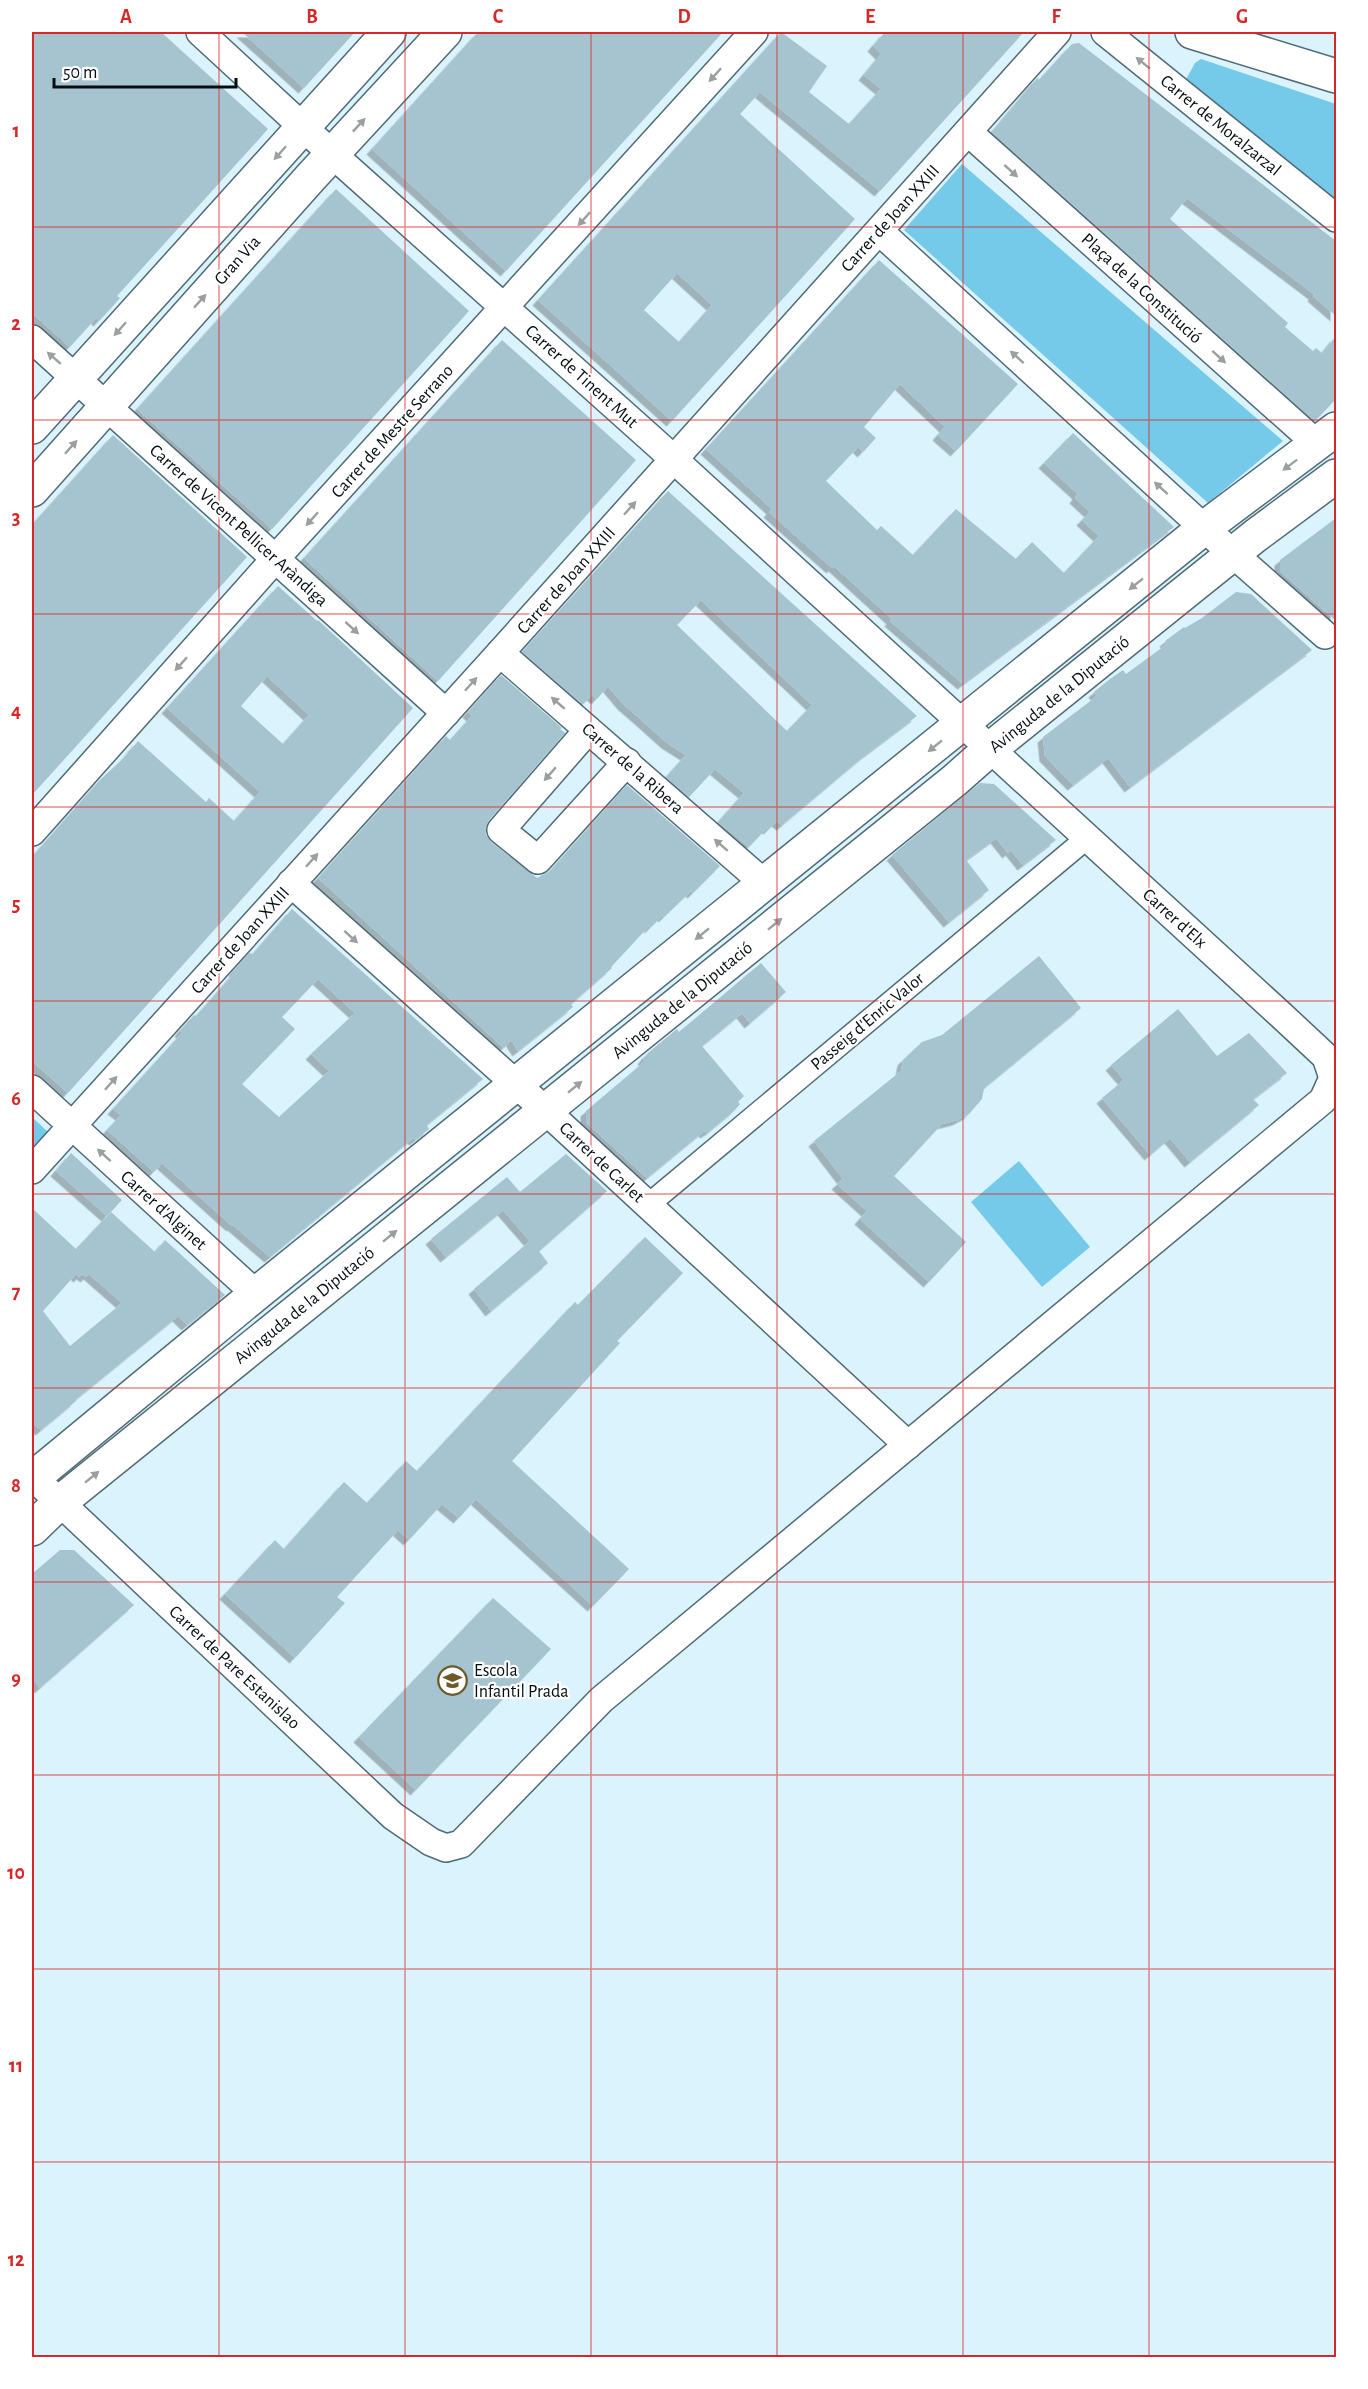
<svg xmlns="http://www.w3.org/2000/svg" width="1368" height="2389" font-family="'Alegreya Sans',sans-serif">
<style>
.green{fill:#74cae8}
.building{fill:#a6c4cf;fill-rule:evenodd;filter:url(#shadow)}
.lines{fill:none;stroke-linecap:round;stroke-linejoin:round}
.pedestrian-casing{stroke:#506b75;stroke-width:24}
.minor-casing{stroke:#506b75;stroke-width:30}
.tertiary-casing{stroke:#506b75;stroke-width:36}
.pedestrian{stroke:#fff;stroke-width:21}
.minor{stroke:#fff;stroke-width:27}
.tertiary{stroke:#fff;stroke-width:33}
.oneway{fill:#9b9fa0}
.grid{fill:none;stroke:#d62828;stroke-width:1.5;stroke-opacity:0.55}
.labels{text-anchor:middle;stroke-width:4.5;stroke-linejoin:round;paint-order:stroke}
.street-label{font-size:18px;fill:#040e12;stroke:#fff}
.poi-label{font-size:18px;fill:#040e12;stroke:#fff;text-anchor:start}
.neatline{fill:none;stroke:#d62828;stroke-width:2}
.grid-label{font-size:20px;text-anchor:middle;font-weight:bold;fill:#d62828}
</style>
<defs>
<filter id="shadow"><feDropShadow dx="-5.5" dy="5.5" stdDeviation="0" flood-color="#0004"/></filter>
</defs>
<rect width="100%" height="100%" fill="#daf3fc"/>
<g class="green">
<path d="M 1201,59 L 1336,104 L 1336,209 L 1183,85 L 1195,63 Z"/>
<path d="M 962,164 L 1283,441 L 1208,503 L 904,230 Z"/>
<path d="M 32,1117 L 49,1133 L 32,1152 Z"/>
<path d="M 1019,1161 L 1090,1247 L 1042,1287 L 971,1202 Z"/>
</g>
<g class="building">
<path d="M 32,32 L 161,32 L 268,129 L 117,296 L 120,298 L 113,306 L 99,321 L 96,318 L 70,347 L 32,313 Z"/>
<path d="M 242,32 L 355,32 L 304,88 Z"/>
<path d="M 478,32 L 723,32 L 506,271 L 372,149 Z"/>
<path d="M 781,32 L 827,66 L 809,92 L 849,124 L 881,89 L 864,75 L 881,54 L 873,46 L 885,32 L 1024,32 L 880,191 L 760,92 L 740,114 L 855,219 L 672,421 L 538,300 ZM 677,273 L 712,305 L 679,342 L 644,310 Z"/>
<path d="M 1079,43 L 1336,241 L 1336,316 L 1313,296 L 1314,294 L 1187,198 L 1170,219 L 1288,323 L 1285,327 L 1313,351 L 1316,348 L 1322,353 L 1336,336 L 1336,399 L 1315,421 L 992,132 L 1037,78 L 1039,80 L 1072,44 Z"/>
<path d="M 336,189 L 469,311 L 272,529 L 137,409 Z"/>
<path d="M 879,260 L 1018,384 L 956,451 L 938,435 L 945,427 L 900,384 L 864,427 L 876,438 L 863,452 L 858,447 L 826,481 L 877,530 L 881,526 L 913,555 L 956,509 L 1016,559 L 1032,542 L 1064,573 L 1099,536 L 1082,520 L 1090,512 L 1075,498 L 1078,494 L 1044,463 L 1073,433 L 1174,527 L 963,684 L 890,621 L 892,619 L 834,566 L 832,568 L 788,529 L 769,512 L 772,509 L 706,449 Z"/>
<path d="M 502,340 L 636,460 L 438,681 L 304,558 Z"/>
<path d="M 113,435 L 247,557 L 32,795 L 32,525 Z"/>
<path d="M 668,491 L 917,716 L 864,756 L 782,825 L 777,821 L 769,829 L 767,828 L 749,847 L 718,822 L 744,793 L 715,769 L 689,797 L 666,777 L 686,755 L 667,743 L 638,717 L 623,704 L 608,686 L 597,699 L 592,695 L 583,704 L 522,652 ZM 701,600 L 812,705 L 787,731 L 677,625 Z"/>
<path d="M 1336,518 L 1336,621 L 1280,571 L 1280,560 Z"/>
<path d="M 278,586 L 317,621 L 318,620 L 413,708 L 68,1093 L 32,1061 L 32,857 L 101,779 L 124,758 L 138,741 L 206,802 L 209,798 L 234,821 L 260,792 L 167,708 ZM 267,676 L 309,715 L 283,744 L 241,706 Z"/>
<path d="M 1236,592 L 1251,594 L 1312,650 L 1130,787 L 1108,758 L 1073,785 L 1045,756 L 1043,737 L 1097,696 L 1094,692 L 1110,679 L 1123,670 L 1126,674 L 1167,644 L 1165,641 L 1184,627 L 1185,628 L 1202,618 Z"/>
<path d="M 501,675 L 562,728 L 560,729 L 565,733 L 489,820 L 486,827 L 486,835 L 491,842 L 537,878 L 550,871 L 627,785 L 720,866 L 693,893 L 691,891 L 664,917 L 663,915 L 650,928 L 649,926 L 611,967 L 612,968 L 571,1004 L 573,1007 L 518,1051 L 511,1040 L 504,1048 L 318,878 L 446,736 L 450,740 L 472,716 L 468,712 Z"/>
<path d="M 980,783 L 994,784 L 1056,840 L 1023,865 L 1011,850 L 1008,853 L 996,838 L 966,860 L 989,890 L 949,922 L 892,855 Z"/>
<path d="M 292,909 L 483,1079 L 429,1123 L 427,1126 L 429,1129 L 415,1140 L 413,1138 L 270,1257 L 233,1225 L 232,1226 L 162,1163 L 154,1172 L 107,1130 L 121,1115 L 113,1109 L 182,1033 L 180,1031 L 194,1015 L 196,1016 L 216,994 L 235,972 L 234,971 L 249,953 L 253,954 ZM 318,979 L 355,1013 L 311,1054 L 329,1071 L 279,1117 L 242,1084 L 295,1029 L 282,1017 Z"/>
<path d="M 1039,956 L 1081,1008 L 984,1088 L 982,1099 L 969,1114 L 958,1120 L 942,1124 L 894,1176 L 966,1242 L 929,1282 L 860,1219 L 867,1211 L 837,1184 L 843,1179 L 814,1141 L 901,1071 L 903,1060 L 922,1042 L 942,1035 Z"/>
<path d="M 761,963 L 786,992 L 750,1023 L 742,1013 L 702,1046 L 744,1096 L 738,1102 L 740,1104 L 735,1110 L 712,1129 L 706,1133 L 704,1131 L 647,1178 L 586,1122 L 586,1111 L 645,1061 L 643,1059 L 648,1053 L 666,1038 L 677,1029 L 679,1032 Z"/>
<path d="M 1178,1009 L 1217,1056 L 1249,1033 L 1287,1073 L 1253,1099 L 1259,1105 L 1190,1162 L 1170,1138 L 1150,1155 L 1102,1098 L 1124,1080 L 1111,1065 Z"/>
<path d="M 71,1153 L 122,1200 L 107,1216 L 56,1171 Z"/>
<path d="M 566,1154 L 607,1191 L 539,1251 L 548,1263 L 491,1311 L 474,1289 L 530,1241 L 503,1210 L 446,1257 L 431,1239 L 507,1177 L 520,1192 Z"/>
<path d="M 32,1208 L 76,1249 L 111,1212 L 155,1252 L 165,1240 L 225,1295 L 187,1325 L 178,1316 L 75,1400 L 76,1401 L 41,1430 L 32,1422 ZM 76,1274 L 79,1277 L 82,1274 L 86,1277 L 89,1274 L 122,1303 L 70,1346 L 43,1311 Z"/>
<path d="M 645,1237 L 683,1273 L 617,1341 L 620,1343 L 512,1461 L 629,1569 L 593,1606 L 476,1499 L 459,1518 L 442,1504 L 409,1540 L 398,1530 L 337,1597 L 345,1603 L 295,1658 L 225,1594 L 275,1540 L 284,1549 L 344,1482 L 367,1503 L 406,1461 L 417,1471 L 575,1302 L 578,1305 Z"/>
<path d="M 60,1550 L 74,1550 L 134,1605 L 40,1688 L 32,1678 L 32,1574 Z"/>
<path d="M 493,1598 L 551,1649 L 416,1790 L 359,1737 Z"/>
</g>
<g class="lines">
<defs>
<path id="pedestrian" d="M 648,1205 L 1087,838"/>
<g id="minor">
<path d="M 1105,32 L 1336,218"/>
<path d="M 968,132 L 1317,444"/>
<path d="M 879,231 L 1204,528 L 1325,635"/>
<path d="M 32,339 L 446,713"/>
<path d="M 500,653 L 765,884"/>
<path d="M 588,730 L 501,830 L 538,860 L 627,762"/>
<path d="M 32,832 L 275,559 L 754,32"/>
<path d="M 291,883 L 545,1110 L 908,1445"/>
<path d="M 32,1089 L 256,1294"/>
<path d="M 32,1170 L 500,653 L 1057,32"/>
<path d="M 32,1476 L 393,1816 L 431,1842 L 446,1848 L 461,1844 L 601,1700 L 1323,1100 L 1333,1078 L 1326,1057 L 1281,1015 L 657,444 L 330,152 L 200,32"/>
</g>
<g id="tertiary">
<path d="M 1192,32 L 1336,76"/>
<path d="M 32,427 L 389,32"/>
<path d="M 32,490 L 311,177 L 445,32"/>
<path d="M 32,1479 L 256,1294 L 1204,528 L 1336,429"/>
<path d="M 32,1529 L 59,1503 L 955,780 L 990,749 L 1255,536 L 1336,476"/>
</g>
</defs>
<use href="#pedestrian" class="pedestrian-casing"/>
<use href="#minor" class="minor-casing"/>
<use href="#tertiary" class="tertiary-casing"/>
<use href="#pedestrian" class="pedestrian"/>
<use href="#minor" class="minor"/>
<use href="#tertiary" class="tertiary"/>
</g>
<defs><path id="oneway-solid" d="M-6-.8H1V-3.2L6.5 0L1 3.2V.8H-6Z" transform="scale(1.5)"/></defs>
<g class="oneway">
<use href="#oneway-solid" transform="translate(1143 63) rotate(-141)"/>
<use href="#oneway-solid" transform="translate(715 75) rotate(132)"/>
<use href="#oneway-solid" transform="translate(359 125) rotate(-47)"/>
<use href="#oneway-solid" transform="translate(280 153) rotate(132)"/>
<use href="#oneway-solid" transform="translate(1011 171) rotate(42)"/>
<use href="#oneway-solid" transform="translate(584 219) rotate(132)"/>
<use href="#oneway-solid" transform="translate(200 301) rotate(-48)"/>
<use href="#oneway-solid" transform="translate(120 329) rotate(132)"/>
<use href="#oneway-solid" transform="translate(1017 357) rotate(-138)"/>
<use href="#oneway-solid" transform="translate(1219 357) rotate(42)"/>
<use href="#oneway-solid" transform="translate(54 358) rotate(-139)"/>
<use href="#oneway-solid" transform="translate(71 447) rotate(-48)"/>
<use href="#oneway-solid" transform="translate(1290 465) rotate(143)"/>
<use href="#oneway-solid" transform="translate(1161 488) rotate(-138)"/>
<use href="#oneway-solid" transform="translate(630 508) rotate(-48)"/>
<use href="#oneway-solid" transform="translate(312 519) rotate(132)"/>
<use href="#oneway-solid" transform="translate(1136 584) rotate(141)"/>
<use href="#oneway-solid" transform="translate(352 628) rotate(42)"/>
<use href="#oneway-solid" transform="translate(181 664) rotate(132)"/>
<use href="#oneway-solid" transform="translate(471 684) rotate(-48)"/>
<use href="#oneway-solid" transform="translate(558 703) rotate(-139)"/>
<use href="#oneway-solid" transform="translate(935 746) rotate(141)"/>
<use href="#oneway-solid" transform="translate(550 774) rotate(131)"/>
<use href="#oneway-solid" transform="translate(721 845) rotate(-139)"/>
<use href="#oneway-solid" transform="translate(312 860) rotate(-48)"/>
<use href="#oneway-solid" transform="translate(775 924) rotate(-39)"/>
<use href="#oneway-solid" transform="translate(702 934) rotate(141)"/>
<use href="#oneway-solid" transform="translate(351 937) rotate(42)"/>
<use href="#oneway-solid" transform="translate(111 1083) rotate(-48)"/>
<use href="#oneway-solid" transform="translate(575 1087) rotate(-39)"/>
<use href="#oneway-solid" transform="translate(104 1155) rotate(-138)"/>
<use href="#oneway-solid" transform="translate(390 1236) rotate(-39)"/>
<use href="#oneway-solid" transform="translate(92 1477) rotate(-39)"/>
</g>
<path class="grid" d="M 219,32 L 219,2358M 405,32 L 405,2358M 591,32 L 591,2358M 777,32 L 777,2358M 963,32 L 963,2358M 1149,32 L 1149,2358M 32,227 L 1336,227M 32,420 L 1336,420M 32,614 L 1336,614M 32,807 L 1336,807M 32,1001 L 1336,1001M 32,1194 L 1336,1194M 32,1388 L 1336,1388M 32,1582 L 1336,1582M 32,1775 L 1336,1775M 32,1969 L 1336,1969M 32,2162 L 1336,2162"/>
<defs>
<symbol id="school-ring" viewBox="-11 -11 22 22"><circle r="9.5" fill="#fff" stroke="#6e5928" stroke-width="1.5"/><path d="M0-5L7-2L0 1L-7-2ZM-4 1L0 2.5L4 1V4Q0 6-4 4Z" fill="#6e5928"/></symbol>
</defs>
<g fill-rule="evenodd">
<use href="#school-ring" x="436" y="1664" width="33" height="33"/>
</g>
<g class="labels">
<g class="street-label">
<text transform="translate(1221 125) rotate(39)" y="6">Carrer de Moralzarzal</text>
<text transform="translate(890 218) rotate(-48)" y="6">Carrer de Joan XXIII</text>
<text transform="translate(237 260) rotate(-48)" y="6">Gran Via</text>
<text transform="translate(1142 288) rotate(42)" y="6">Plaça de la Constitució</text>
<text transform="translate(582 376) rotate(42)" y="6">Carrer de Tinent Mut</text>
<text transform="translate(392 431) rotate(-48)" y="6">Carrer de Mestre Serrano</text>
<text transform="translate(239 525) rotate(42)" y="6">Carrer de Vicent Pellicer Aràndiga</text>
<text transform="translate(566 580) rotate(-48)" y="6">Carrer de Joan XXIII</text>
<text transform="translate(1059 694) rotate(-39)" y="6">Avinguda de la Diputació</text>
<text transform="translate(633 768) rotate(41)" y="6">Carrer de la Ribera</text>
<text transform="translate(1175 918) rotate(42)" y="6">Carrer d'Elx</text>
<text transform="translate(240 940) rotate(-48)" y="6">Carrer de Joan XXIII</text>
<text transform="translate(682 1000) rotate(-39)" y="6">Avinguda de la Diputació</text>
<text transform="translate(867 1021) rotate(-40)" y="6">Passeig d'Enric Valor</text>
<text transform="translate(602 1162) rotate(43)" y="6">Carrer de Carlet</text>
<text transform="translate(164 1210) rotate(42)" y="6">Carrer d'Alginet</text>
<text transform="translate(304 1305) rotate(-39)" y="6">Avinguda de la Diputació</text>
<text transform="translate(235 1667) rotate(43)" y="6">Carrer de Pare Estanislao</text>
</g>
<g class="poi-label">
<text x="474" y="1676">Escola<tspan x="474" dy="21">Infantil Prada</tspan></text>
</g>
</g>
<rect width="1368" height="2389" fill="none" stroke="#ffffff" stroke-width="66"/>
<path d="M54 78v9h182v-9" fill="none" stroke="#040e12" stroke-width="3"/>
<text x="63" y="78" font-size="18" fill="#040e12" stroke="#ffffff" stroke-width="4.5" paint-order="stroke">50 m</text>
<rect x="33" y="33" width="1302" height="2323" class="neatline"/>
<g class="grid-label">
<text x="126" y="23">A</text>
<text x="312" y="23">B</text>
<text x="498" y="23">C</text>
<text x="684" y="23">D</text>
<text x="870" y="23">E</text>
<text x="1056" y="23">F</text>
<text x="1242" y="23">G</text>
<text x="16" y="137">1</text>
<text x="16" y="330">2</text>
<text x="16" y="524">3</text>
<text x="16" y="717">4</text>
<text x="16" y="911">5</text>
<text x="16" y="1105">6</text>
<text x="16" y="1298">7</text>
<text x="16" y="1492">8</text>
<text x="16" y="1685">9</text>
<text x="16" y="1879">10</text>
<text x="16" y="2072">11</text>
<text x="16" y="2266">12</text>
</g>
</svg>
